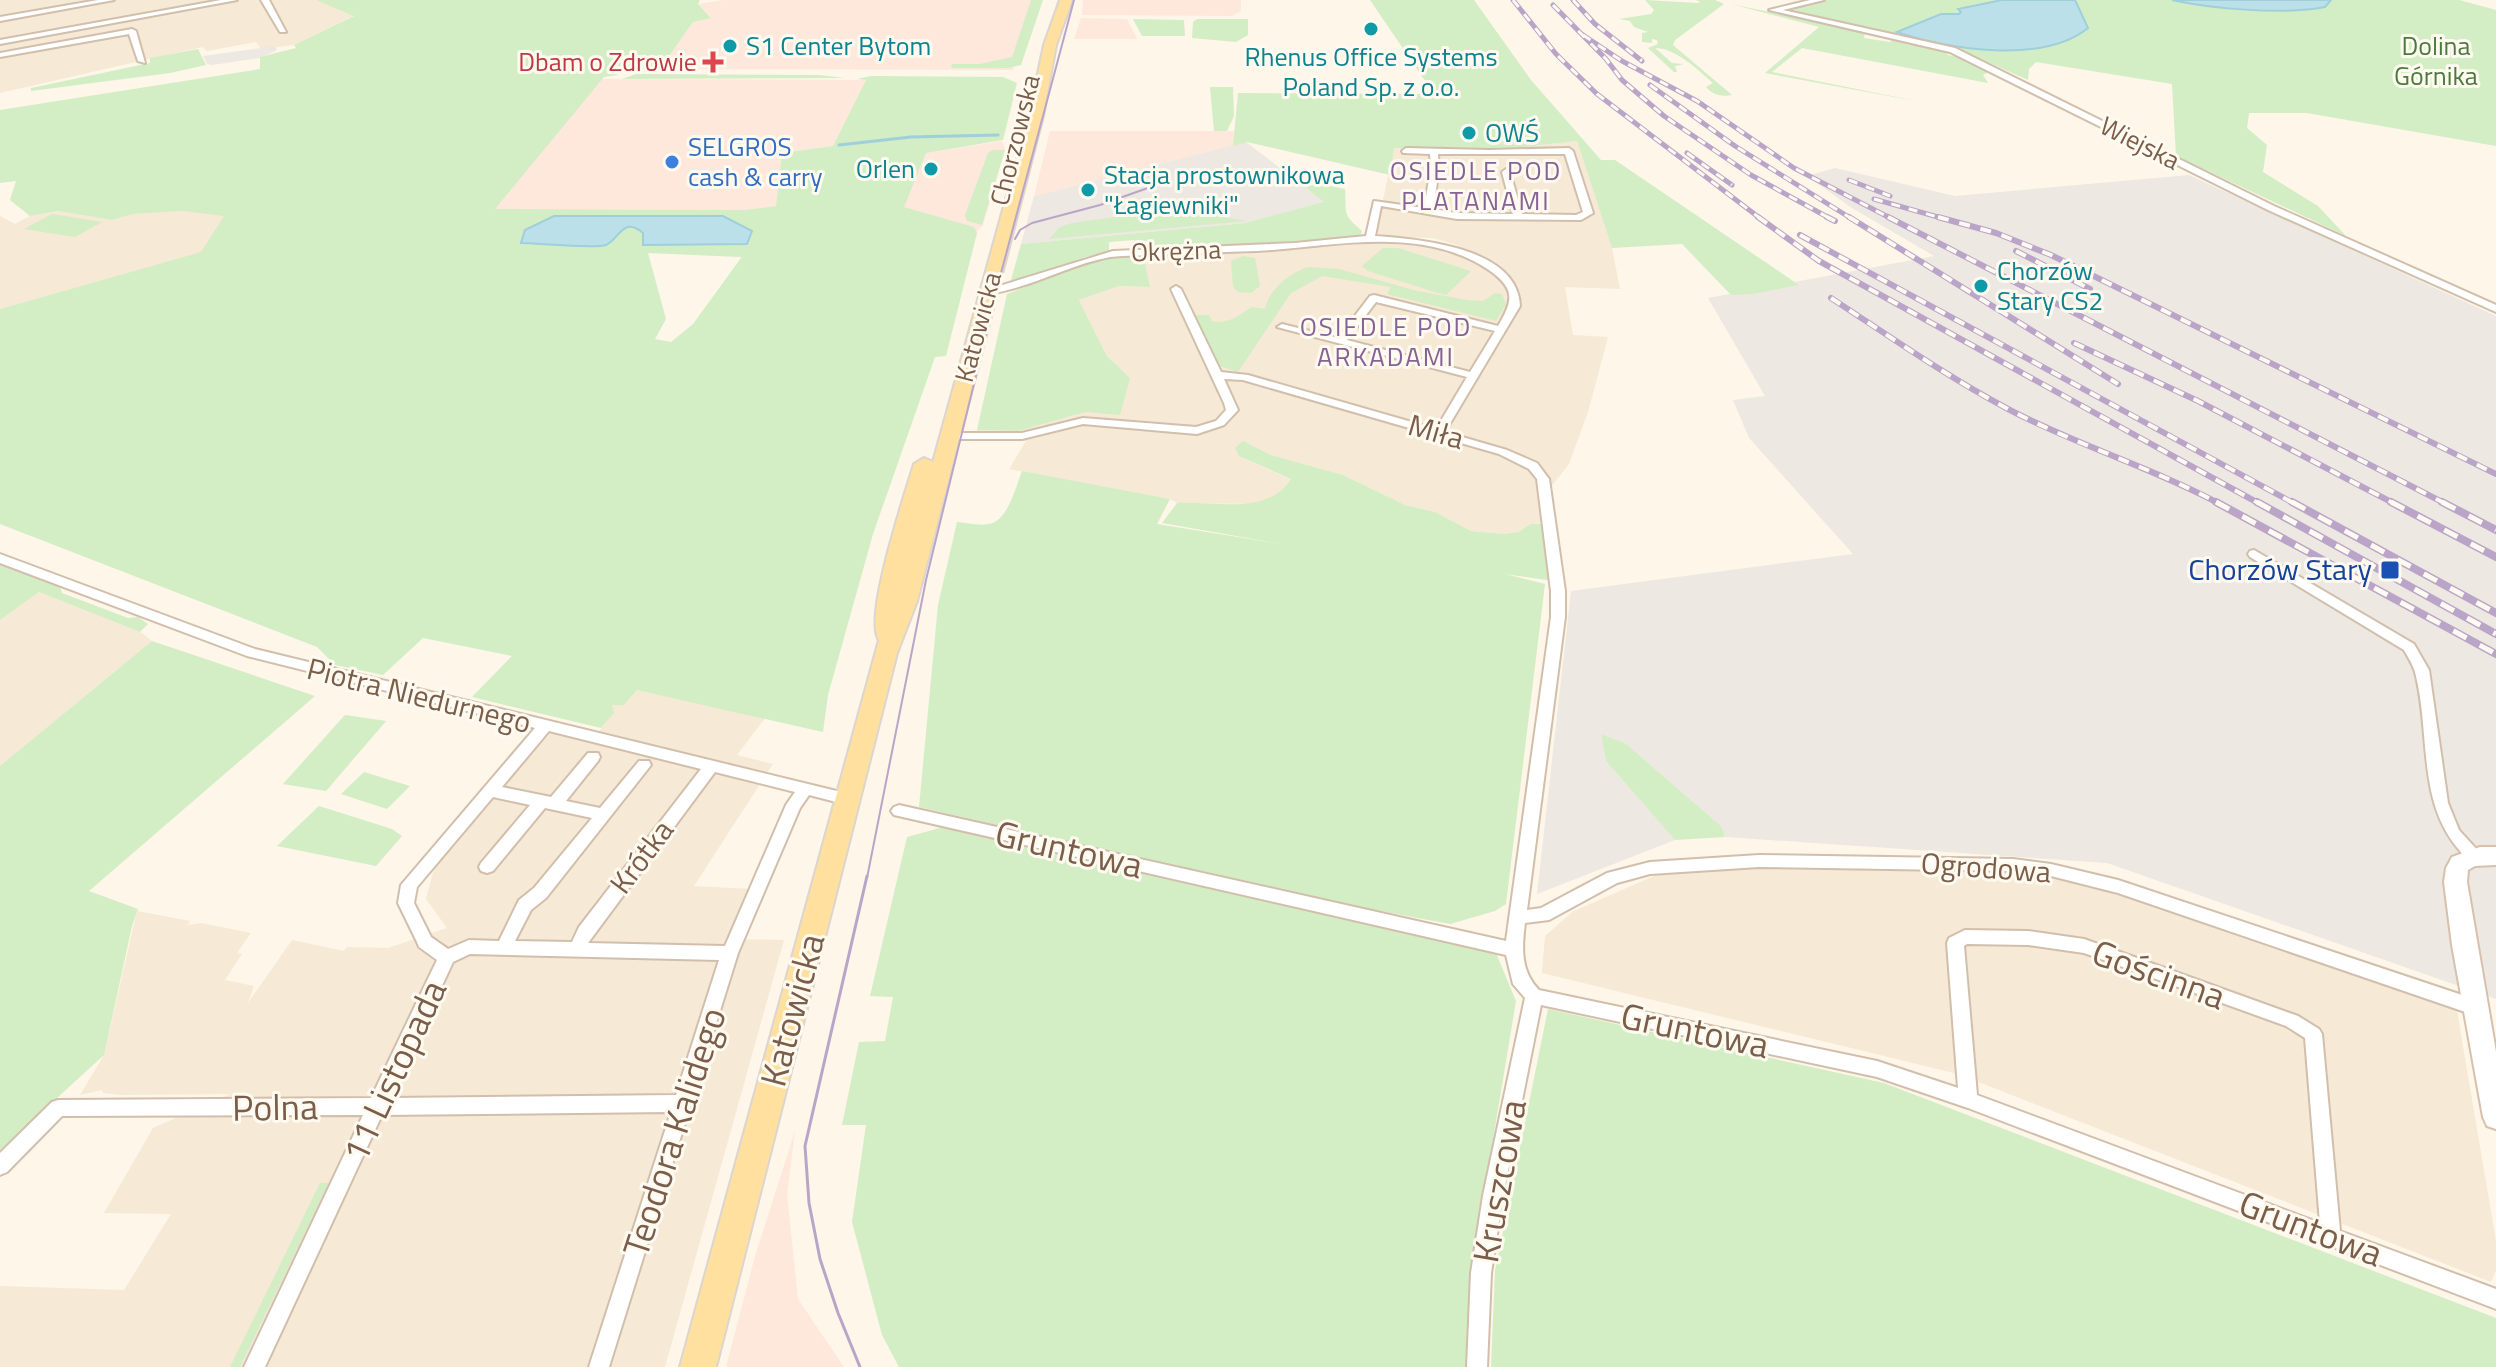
<svg xmlns="http://www.w3.org/2000/svg" width="2496" height="1367" font-family="'Titillium Web',sans-serif">
<style>
.residential{fill:#f6e9d6}
.commercial{fill:#fee8dc}
.industrial{fill:#eee8e2}
.green{fill:#d3edc5;fill-rule:evenodd}
.water{fill:#bbe0e9;stroke:#a0cfdc;stroke-width:2}
.lines{fill:none;stroke-linecap:round;stroke-linejoin:round}
.stream{stroke:#a0cfdc;stroke-width:3}
.street-casing{stroke:#d1bfac;stroke-width:4}
.secondary-casing{stroke:#d7c1ac;stroke-width:4}
.primary-casing{stroke:#dcd5d0;stroke-width:4}
.street{fill:#fff;fill-rule:evenodd}
.secondary{fill:#fff;fill-rule:evenodd}
.primary{fill:#ffe09e;fill-rule:evenodd}
.tram-far1{stroke:#baa5c9;stroke-width:2}
.tram{stroke:#baa5c9;stroke-width:3}
.rail-far2-casing{stroke:#baa5c9;stroke-width:5}
.rail-far1-casing{stroke:#baa5c9;stroke-width:6}
.rail-casing{stroke:#baa5c9;stroke-width:8}
.rail-far2{stroke:#fffaf0;stroke-width:3;stroke-dasharray:9;stroke-linecap:butt}
.rail-far1{stroke:#fffaf0;stroke-width:4;stroke-dasharray:11;stroke-linecap:butt}
.rail{stroke:#fffaf0;stroke-width:5;stroke-dasharray:15;stroke-linecap:butt}
.culture-dot{fill:#0f9aa8;stroke:#fffaf0;stroke-width:3}
.health-dot{fill:#e0444e;stroke:#fffaf0;stroke-width:3}
.shop-dot{fill:#3f7fe0;stroke:#fffaf0;stroke-width:3}
.transit-dot{fill:#1a4fb4;stroke:#fffaf0;stroke-width:3}
.labels{text-anchor:middle;stroke-width:6;stroke-linejoin:round;paint-order:stroke}
.far-culture-label{font-size:26px;fill:#0d838f;stroke:#fffaf0;text-anchor:start}
.far-park-label{font-size:26px;fill:#4c7a3e;stroke:#fffaf0}
.far-health-label{font-size:26px;fill:#be3a42;stroke:#fffaf0;text-anchor:end}
.far-street-label{font-size:26px;fill:#7a5d4a;stroke:#fffaf0}
.far-shop-label{font-size:26px;fill:#366cbe;stroke:#fffaf0;text-anchor:start}
.far-neighbourhood-label{font-size:26px;letter-spacing:2px;fill:#876296;stroke:#fffaf0}
.street-label{font-size:30px;fill:#7a5d4a;stroke:#fffaf0}
.transit-label{font-size:30px;fill:#164399;stroke:#fffaf0;text-anchor:end}
.near-street-label{font-size:36px;fill:#7a5d4a;stroke:#fffaf0}
</style>
<rect width="100%" height="100%" fill="#fef6e8"/>
<g class="residential">
<path d="M 0,0 L 316,0 L 355,15 L 294,45 L 261,49 L 256,42 L 207,51 L 202,47 L 0,93 Z"/>
<path d="M 1577,141 L 1612,248 L 1620,289 L 1565,287 L 1573,335 L 1608,337 L 1588,412 L 1569,464 L 1550,488 L 1556,523 L 1530,524 L 1519,532 L 1504,534 L 1471,531 L 1435,512 L 1405,505 L 1343,475 L 1271,455 L 1243,441 L 1239,456 L 1292,480 L 1277,496 L 1256,504 L 1177,503 L 1170,499 L 1009,469 L 1026,441 L 973,441 L 977,430 L 1018,431 L 1086,412 L 1130,378 L 1107,356 L 1079,300 L 1119,286 L 1150,287 L 1145,263 L 1147,255 L 1306,248 L 1372,241 L 1446,248 L 1460,246 L 1433,238 L 1386,237 L 1376,233 L 1394,148 L 1487,151 Z"/>
<path d="M 58,211 L 112,220 L 133,214 L 182,211 L 225,215 L 202,252 L 0,309 L 0,216 L 15,224 L 30,216 Z"/>
<path d="M 39,592 L 140,632 L 152,641 L 0,766 L 0,620 Z"/>
<path d="M 637,690 L 766,717 L 737,755 L 773,764 L 694,886 L 750,889 L 729,939 L 784,940 L 665,1367 L 0,1367 L 0,1286 L 124,1290 L 171,1214 L 104,1213 L 153,1128 L 230,1094 L 120,1095 L 103,1093 L 102,1090 L 80,1095 L 104,1055 L 137,911 L 190,921 L 188,925 L 201,923 L 251,933 L 237,953 L 242,954 L 225,980 L 254,986 L 248,1003 L 292,940 L 344,951 L 347,947 L 388,948 L 447,928 L 426,899 L 435,865 L 502,784 L 551,733 L 590,743 L 613,713 L 612,705 L 624,705 Z"/>
<path d="M 1781,867 L 2007,871 L 2066,880 L 2121,893 L 2457,1011 L 2496,1241 L 2496,1270 L 2491,1282 L 1958,1074 L 1542,973 L 1545,936 L 1572,912 L 1656,875 Z"/>
</g>
<g class="commercial">
<path d="M 724,0 L 1035,0 L 1013,70 L 660,69 L 693,22 L 711,17 L 698,4 Z"/>
<path d="M 1083,0 L 1241,0 L 1241,11 L 1232,16 L 1082,15 Z"/>
<path d="M 1081,18 L 1127,19 L 1137,39 L 1074,39 Z"/>
<path d="M 602,79 L 866,80 L 833,146 L 782,153 L 777,206 L 744,210 L 494,209 Z"/>
<path d="M 1050,131 L 1235,131 L 1233,146 L 1034,196 Z"/>
<path d="M 1002,141 L 1005,150 L 983,225 L 976,232 L 973,227 L 903,207 L 926,153 Z"/>
<path d="M 795,1131 L 787,1194 L 798,1299 L 844,1367 L 726,1367 L 755,1256 Z"/>
</g>
<g class="industrial">
<path d="M 275,46 L 277,50 L 260,58 L 212,65 L 207,64 L 203,56 Z"/>
<path d="M 1246,142 L 1325,202 L 1245,223 L 1021,244 L 1034,196 Z"/>
<path d="M 1835,168 L 1955,196 L 2189,175 L 2496,316 L 2496,999 L 2107,863 L 1725,837 L 1721,826 L 1625,743 L 1601,734 L 1606,761 L 1675,840 L 1537,894 L 1571,591 L 1853,554 L 1749,438 L 1733,400 L 1765,396 L 1708,298 L 1934,256 L 1852,208 L 1807,176 Z"/>
</g>
<g class="green">
<path d="M 316,0 L 700,0 L 698,4 L 711,18 L 693,22 L 660,69 L 622,69 L 617,75 L 604,77 L 495,209 L 744,210 L 776,206 L 782,153 L 833,146 L 866,80 L 857,79 L 871,76 L 1003,77 L 1017,83 L 1003,140 L 926,153 L 904,207 L 974,227 L 977,233 L 946,356 L 935,357 L 873,534 L 828,695 L 823,732 L 637,690 L 624,705 L 612,705 L 614,713 L 601,728 L 472,697 L 512,656 L 423,638 L 383,675 L 335,665 L 317,647 L 0,524 L 0,309 L 201,252 L 224,216 L 182,211 L 133,214 L 112,220 L 58,211 L 30,216 L 10,200 L 16,181 L 0,183 L 0,110 L 260,69 L 260,57 L 296,48 L 294,45 L 354,16 ZM 648,253 L 741,257 L 741,258 L 693,324 L 671,342 L 655,339 L 666,319 Z"/>
<path d="M 1031,0 L 1043,0 L 1021,65 L 1008,68 L 951,68 L 952,64 L 980,64 L 1012,57 Z"/>
<path d="M 1370,0 L 1474,0 L 1531,80 L 1601,160 L 1615,160 L 1799,285 L 1753,294 L 1731,295 L 1682,244 L 1612,248 L 1577,141 L 1487,151 L 1394,148 L 1390,175 L 1247,142 L 1233,146 L 1238,93 L 1434,94 Z"/>
<path d="M 1645,0 L 1697,3 L 1701,2 L 1696,0 L 1715,0 L 1724,4 L 1675,40 L 1673,45 L 1732,95 C 1722,97 1713,95 1706,87 L 1713,83 C 1698,70 1676,48 1655,48 L 1672,63 L 1684,64 L 1675,66 L 1677,72 L 1674,72 L 1648,48 L 1658,44 L 1657,40 L 1652,39 L 1652,43 L 1642,42 L 1642,33 L 1648,32 L 1634,27 L 1630,21 L 1619,19 L 1651,14 L 1654,10 Z"/>
<path d="M 1818,0 L 2459,0 L 2496,10 L 2496,146 L 2307,113 L 2249,113 L 2247,128 L 2267,145 L 2263,172 L 2318,206 L 2346,236 L 2176,156 L 2172,84 L 2036,62 L 2029,69 L 2028,80 L 1954,47 L 1783,10 Z"/>
<path d="M 1731,4 L 1865,32 L 1864,38 L 1890,42 L 1894,38 L 1949,51 L 1947,55 L 1961,57 L 1990,71 L 1983,75 L 1988,83 L 1802,48 L 1772,72 L 1921,102 L 1765,73 L 1819,27 Z"/>
<path d="M 1133,19 L 1184,20 L 1185,36 L 1142,36 Z"/>
<path d="M 1197,19 L 1248,19 L 1248,35 L 1236,42 L 1192,38 L 1193,22 Z"/>
<path d="M 198,49 L 206,65 L 170,73 L 31,91 L 31,88 L 150,63 L 150,58 Z"/>
<path d="M 636,74 L 819,75 L 845,78 L 622,79 Z"/>
<path d="M 1233,87 L 1234,116 L 1227,131 L 1214,131 L 1210,87 Z"/>
<path d="M 992,150 L 1005,150 L 982,225 L 967,221 L 965,215 L 988,153 Z"/>
<path d="M 1322,184 L 1345,189 C 1347,214 1341,213 1362,231 L 1360,236 L 1277,245 L 1135,250 L 1134,240 L 1109,242 L 1109,252 L 1085,257 L 1009,287 L 1021,244 L 1245,223 L 1324,202 L 1304,186 Z"/>
<path d="M 1166,210 L 1184,210 L 1246,221 L 1049,239 L 1060,227 L 1072,223 Z"/>
<path d="M 52,214 L 102,222 L 75,237 L 24,229 Z"/>
<path d="M 1383,248 L 1398,248 L 1471,271 L 1446,295 L 1438,293 L 1368,271 L 1362,266 Z"/>
<path d="M 1147,255 L 1145,263 L 1150,287 L 1119,286 L 1079,300 L 1107,356 L 1130,378 L 1120,415 L 1086,412 L 1018,431 L 977,430 L 1007,294 L 1085,264 L 1109,257 Z"/>
<path d="M 1243,256 L 1255,258 L 1260,286 L 1251,293 L 1238,292 L 1233,287 L 1231,261 Z"/>
<path d="M 1309,267 L 1339,269 L 1417,291 L 1467,300 L 1483,301 L 1495,293 L 1502,294 L 1506,304 L 1496,321 L 1387,294 L 1391,287 L 1322,276 L 1291,293 L 1238,372 L 1217,365 L 1194,315 L 1209,315 L 1212,321 C 1228,325 1239,315 1252,307 L 1265,309 C 1268,291 1291,271 1309,267 Z"/>
<path d="M 1243,441 L 1271,455 L 1343,475 L 1405,505 L 1435,512 L 1471,531 L 1504,534 L 1519,532 L 1530,524 L 1541,524 L 1554,581 L 1505,574 L 1545,584 L 1506,904 L 1495,911 L 1450,924 L 1332,902 L 919,807 L 938,605 L 957,522 C 966,523 979,526 989,524 C 1008,521 1016,486 1022,471 L 1170,499 L 1157,524 L 1288,545 L 1162,523 L 1177,503 C 1215,501 1268,516 1291,479 L 1239,456 L 1235,448 Z"/>
<path d="M 0,565 L 60,587 L 62,593 L 128,618 L 138,617 L 148,624 L 140,632 L 39,592 L 0,620 Z"/>
<path d="M 152,641 L 315,696 L 89,891 L 138,909 L 132,926 L 104,1055 L 0,1150 L 0,766 Z"/>
<path d="M 345,715 L 386,721 L 326,791 L 283,784 Z"/>
<path d="M 1601,734 L 1625,743 L 1721,826 L 1725,837 L 1675,840 L 1606,761 Z"/>
<path d="M 364,772 L 410,786 L 387,809 L 341,794 Z"/>
<path d="M 319,806 L 392,829 L 402,836 L 376,866 L 277,846 Z"/>
<path d="M 947,826 L 1496,953 L 1516,1001 L 1473,1260 L 1467,1367 L 899,1367 L 882,1335 L 852,1222 L 866,1125 L 842,1125 L 859,1042 L 885,1041 L 893,997 L 870,996 L 907,837 Z"/>
<path d="M 1548,1009 L 1884,1083 L 2496,1318 L 2496,1367 L 1491,1367 L 1495,1271 Z"/>
<path d="M 320,1183 L 329,1183 L 240,1367 L 230,1367 Z"/>
</g>
<g class="water">
<path d="M 2002,0 L 2075,0 L 2088,28 C 2044,64 1948,50 1897,32 L 1941,14 L 1959,14 L 1961,12 L 1958,9 Z"/>
<path d="M 2172,0 L 2331,0 L 2325,7 C 2285,15 2212,9 2172,0 Z"/>
<path d="M 554,216 L 723,216 L 752,231 L 747,244 L 643,245 L 643,233 C 622,216 620,239 606,245 C 595,249 536,243 521,243 L 525,230 Z"/>
</g>
<g class="lines">
<path class="stream" d="M 839,145 L 911,137 L 998,135"/>
<defs>
<g id="street">
<path d="M 98,0 L 114,0 L 0,21 L 0,17 Z"/>
<path d="M 221,0 L 237,0 L 0,44 L 0,40 Z"/>
<path d="M 261,0 L 269,0 L 286,32 L 280,32 Z"/>
<path d="M 1810,0 L 1824,0 L 1783,10 L 1955,48 L 2274,206 L 2496,305 L 2496,312 L 2268,210 L 1950,52 L 1769,10 Z"/>
<path d="M 132,29 L 136,31 L 145,63 L 138,61 L 129,34 L 0,57 L 0,53 Z"/>
<path d="M 1569,148 L 1573,151 L 1593,213 L 1581,220 L 1457,219 L 1381,206 L 1375,236 C 1418,239 1518,247 1520,306 L 1445,432 L 1507,450 L 1537,463 L 1549,479 L 1565,591 L 1565,617 L 1527,910 L 1541,908 L 1607,873 L 1650,862 L 1759,855 L 2013,859 L 2051,864 L 2118,880 L 2477,1000 L 2483,1003 L 2486,1008 L 2483,1013 L 2477,1016 L 2118,893 L 2051,876 L 2013,871 L 1759,867 L 1650,874 L 1617,883 L 1549,920 L 1525,923 C 1522,947 1520,971 1539,990 L 1877,1061 L 1958,1088 L 1947,943 L 1949,938 L 1965,930 L 2028,931 L 2084,939 L 2298,1016 L 2319,1029 L 2322,1034 L 2340,1231 L 2496,1289 L 2496,1309 L 1968,1108 L 1877,1077 L 1541,1005 L 1503,1196 L 1491,1273 L 1487,1367 L 1467,1367 L 1471,1273 L 1483,1196 L 1525,998 L 1513,984 L 1506,955 L 894,815 L 891,811 L 894,807 L 899,805 L 1506,941 L 1551,617 L 1551,591 L 1537,479 L 1529,469 L 1499,454 L 1243,380 L 1224,379 L 1238,410 L 1224,425 L 1197,434 L 1083,424 L 1022,439 L 948,439 L 942,436 L 948,433 L 1022,433 L 1083,418 L 1196,427 L 1216,421 L 1226,410 L 1224,403 L 1171,289 L 1176,286 L 1181,289 L 1221,372 L 1248,375 L 1436,429 L 1467,377 L 1277,327 L 1282,324 L 1338,338 L 1370,296 L 1374,295 L 1498,326 C 1513,301 1516,289 1489,270 C 1420,224 1333,247 1257,251 C 1224,252 1192,253 1159,255 C 1143,256 1126,255 1110,257 C 1068,265 1031,288 988,294 L 983,291 L 1113,251 L 1295,243 L 1366,236 L 1374,201 L 1424,208 L 1431,169 L 1430,154 L 1403,153 L 1402,151 L 1406,148 L 1489,150 ZM 1438,154 L 1565,154 L 1583,212 L 1576,215 L 1522,214 L 1510,172 L 1506,169 L 1502,172 L 1513,214 L 1457,213 L 1433,209 L 1439,169 ZM 1376,302 L 1495,331 L 1470,372 L 1347,340 ZM 1967,944 L 2028,945 L 2084,953 L 2286,1026 L 2305,1038 L 2320,1223 L 1977,1095 L 1964,946 Z"/>
<path d="M 2254,550 L 2414,644 L 2429,670 L 2448,803 L 2459,830 L 2480,853 L 2482,857 L 2480,861 C 2469,864 2466,859 2460,851 C 2416,801 2431,733 2415,672 C 2413,665 2408,657 2404,650 L 2250,557 L 2248,554 L 2250,551 Z"/>
<path d="M 0,554 L 255,649 L 853,795 L 856,799 L 853,803 L 848,805 L 809,795 L 800,808 L 738,953 L 609,1367 L 589,1367 L 671,1112 L 382,1115 L 265,1367 L 244,1367 L 363,1115 L 62,1116 L 7,1172 L 0,1175 L 0,1153 L 52,1102 L 58,1100 L 371,1098 L 437,960 L 419,947 L 417,942 L 398,903 L 401,885 L 535,728 L 247,656 L 0,563 ZM 549,731 L 701,769 L 579,927 L 572,942 L 515,941 L 531,910 L 546,898 L 651,765 L 649,761 L 639,761 L 600,808 L 566,801 L 598,761 L 600,757 L 598,753 L 588,753 L 551,797 L 502,787 ZM 715,772 L 795,792 L 786,805 L 725,946 L 588,943 ZM 493,797 L 530,805 L 481,863 L 479,867 L 481,871 L 487,873 L 493,871 L 545,808 L 592,818 L 534,888 L 519,900 L 499,941 L 469,940 L 448,949 L 431,937 L 414,903 L 417,887 ZM 470,954 L 719,960 L 676,1095 L 390,1098 L 453,962 Z"/>
</g>
<path id="secondary" d="M 2480,847 L 2496,847 L 2496,865 L 2475,866 L 2468,870 L 2467,882 L 2496,1052 L 2496,1129 L 2487,1126 L 2483,1117 L 2452,945 L 2444,882 L 2446,868 L 2452,857 Z"/>
<path id="primary" d="M 1060,0 L 1072,0 L 1056,45 L 1043,116 L 917,601 L 897,653 L 716,1367 L 680,1367 L 879,640 C 863,619 905,494 914,464 L 924,458 L 933,462 L 1029,116 L 1044,45 Z"/>
</defs>
<use href="#street" class="street-casing"/>
<use href="#secondary" class="secondary-casing"/>
<use href="#primary" class="primary-casing"/>
<use href="#street" class="street"/>
<use href="#secondary" class="secondary"/>
<use href="#primary" class="primary"/>
<g class="tram-far1">
<path d="M 1015,239 L 1020,230 L 1032,223 L 1100,205 L 1159,184"/>
<path d="M 867,878 L 926,580 L 1001,273 L 1074,0"/>
</g>
<path class="tram" d="M 860,1367 L 838,1313 L 820,1259 L 809,1203 L 805,1146 L 867,876"/>
<defs>
<g id="rail-far2">
<path d="M 1513,0 L 1556,54 L 1597,94 L 1761,219"/>
<path d="M 1573,0 L 1595,24 L 1642,61"/>
<path d="M 1553,5 L 1606,59 L 1622,80 L 1664,116 L 1751,175 L 1831,219"/>
<path d="M 1583,35 L 1622,61 L 1697,101 L 1794,168 L 1892,219"/>
<path d="M 1650,85 L 1735,146 L 1852,219"/>
<path d="M 1687,153 L 1732,185"/>
<path d="M 1849,180 L 1890,196"/>
<path d="M 1874,199 L 1945,219"/>
</g>
<g id="rail-far1">
<path d="M 1758,217 L 1819,261 L 2260,504"/>
<path d="M 1827,217 L 1835,221"/>
<path d="M 1849,217 L 2118,384"/>
<path d="M 1888,217 L 2446,504"/>
<path d="M 1938,217 L 1996,233 L 2051,255 L 2496,474"/>
<path d="M 1800,235 L 2295,504"/>
<path d="M 2016,251 L 2090,289"/>
<path d="M 1831,298 C 1889,336 1946,376 2008,409 C 2076,445 2151,467 2220,504"/>
<path d="M 2074,343 L 2198,401 L 2395,504"/>
</g>
<g id="rail">
<path d="M 2216,502 L 2496,654"/>
<path d="M 2257,502 L 2496,634"/>
<path d="M 2292,502 L 2496,613"/>
<path d="M 2391,502 L 2496,557"/>
<path d="M 2442,502 L 2496,530"/>
</g>
</defs>
<use href="#rail-far2" class="rail-far2-casing"/>
<use href="#rail-far1" class="rail-far1-casing"/>
<use href="#rail" class="rail-casing"/>
<use href="#rail-far2" class="rail-far2"/>
<use href="#rail-far1" class="rail-far1"/>
<use href="#rail" class="rail"/>
</g>
<g class="culture-dot">
<circle cx="1371" cy="29" r="8"/>
<circle cx="730" cy="46" r="8"/>
<circle cx="1469" cy="133" r="8"/>
<circle cx="931" cy="169" r="8"/>
<circle cx="1088" cy="190" r="8"/>
<circle cx="1981" cy="286" r="8"/>
</g>
<path class="health-dot" d="M709 50h8v8h8v8h-8v8h-8v-8h-8v-8h8z"/>
<circle class="shop-dot" cx="672" cy="162" r="8"/>
<rect class="transit-dot" x="2380" y="560" width="20" height="20" rx="4"/>
<g class="labels">
<g class="far-culture-label">
<text x="746" y="55">S1 Center Bytom</text>
<text x="1371" y="66" text-anchor="middle">Rhenus Office Systems<tspan x="1371" dy="30">Poland Sp. z o.o.</tspan></text>
<text x="1485" y="142">OWŚ</text>
<text x="915" y="178" text-anchor="end">Orlen</text>
<text x="1104" y="184">Stacja prostownikowa<tspan x="1104" dy="30">"Łagiewniki"</tspan></text>
<text x="1997" y="280">Chorzów<tspan x="1997" dy="30">Stary CS2</tspan></text>
</g>
<g class="far-park-label">
<text x="2436" y="55">Dolina<tspan x="2436" dy="30">Górnika</tspan></text>
</g>
<g class="far-health-label">
<text x="697" y="71">Dbam o Zdrowie</text>
</g>
<g class="far-street-label">
<text transform="translate(1015 140) rotate(-76)" y="9">Chorzowska</text>
<text transform="translate(2140 143) rotate(27)" y="9">Wiejska</text>
<text transform="translate(1176 251) rotate(-2)" y="9">Okrężna</text>
<text transform="translate(978 327) rotate(-75)" y="9">Katowicka</text>
</g>
<g class="far-shop-label">
<text x="688" y="156">SELGROS<tspan x="688" dy="30">cash &amp; carry</tspan></text>
</g>
<g class="far-neighbourhood-label">
<text x="1476" y="180">OSIEDLE POD<tspan x="1476" dy="30">PLATANAMI</tspan></text>
<text x="1386" y="336">OSIEDLE POD<tspan x="1386" dy="30">ARKADAMI</tspan></text>
</g>
<g class="street-label">
<text transform="translate(1436 432) rotate(16)" y="10">Miła</text>
<text transform="translate(419 696) rotate(14)" y="10">Piotra Niedurnego</text>
<text transform="translate(642 857) rotate(-53)" y="10">Krótka</text>
<text transform="translate(1986 868) rotate(4)" y="10">Ogrodowa</text>
</g>
<g class="transit-label">
<text x="2372" y="580">Chorzów Stary</text>
</g>
<g class="near-street-label">
<text transform="translate(1069 849) rotate(13)" y="13">Gruntowa</text>
<text transform="translate(2159 974) rotate(20)" y="13">Gościnna</text>
<text transform="translate(792 1010) rotate(-75)" y="13">Katowicka</text>
<text transform="translate(1695 1030) rotate(12)" y="13">Gruntowa</text>
<text transform="translate(394 1071) rotate(-65)" y="13">11 Listopada</text>
<text transform="translate(275 1107) rotate(-1)" y="13">Polna</text>
<text transform="translate(674 1132) rotate(-72)" y="13">Teodora Kalidego</text>
<text transform="translate(1499 1181) rotate(-80)" y="13">Kruszcowa</text>
<text transform="translate(2311 1228) rotate(21)" y="13">Gruntowa</text>
</g>
</g>
</svg>
